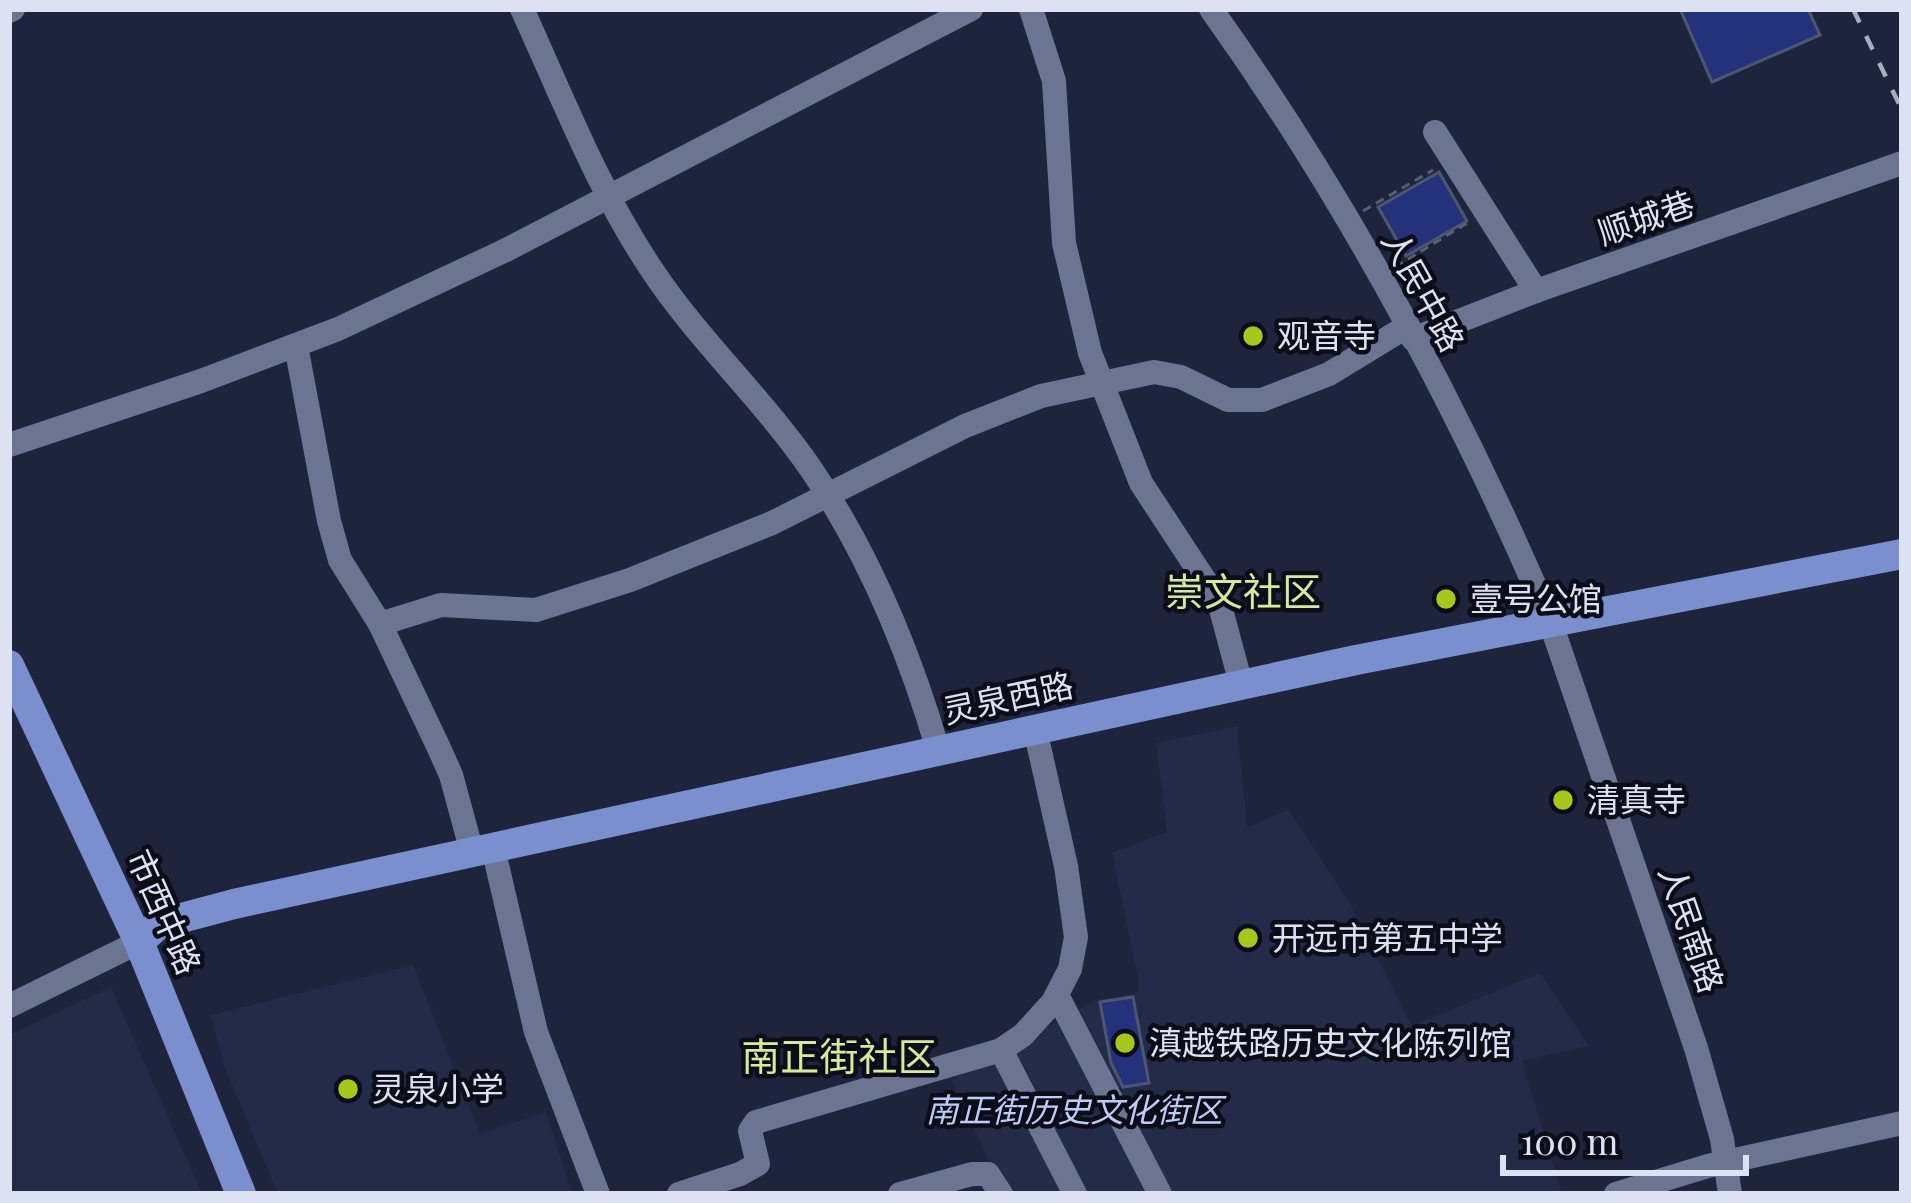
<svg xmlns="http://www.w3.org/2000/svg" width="1911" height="1203" font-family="'Playfair Display','Noto Sans SC',serif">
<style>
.built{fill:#232b49}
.building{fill:#24327c;stroke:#4d5671;stroke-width:3}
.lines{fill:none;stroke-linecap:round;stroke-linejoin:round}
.path{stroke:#575e73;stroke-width:3;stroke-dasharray:9 6;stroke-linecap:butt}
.minor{stroke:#6b7591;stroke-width:24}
.major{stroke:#7b8fce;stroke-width:30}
.rail{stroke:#a8afc1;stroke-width:4.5;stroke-dasharray:15 15;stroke-linecap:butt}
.poi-dot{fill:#a9c71a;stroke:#0b0e19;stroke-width:4.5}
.labels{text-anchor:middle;stroke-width:9;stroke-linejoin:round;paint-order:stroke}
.street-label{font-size:33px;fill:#dce2f2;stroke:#0b0e19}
.poi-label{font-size:33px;fill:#dce2f2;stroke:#0b0e19;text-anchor:start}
.park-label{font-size:33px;font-style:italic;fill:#bdccf7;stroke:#0b0e19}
.quarter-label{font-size:39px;fill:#d6ea9e;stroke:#0b0e19}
</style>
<rect width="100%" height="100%" fill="#1d243c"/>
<g class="built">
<path d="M 1237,726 L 1247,827 L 1289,810 L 1349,902 L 1412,1026 L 1540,973 L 1589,1046 L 1522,1061 L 1562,1194 L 1005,1194 L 951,1080 L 1096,1000 L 1137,993 L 1139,983 L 1112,853 L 1167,832 L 1156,743 Z"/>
<path d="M 413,965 L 480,1134 L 546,1112 L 572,1194 L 278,1194 L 224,1066 L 211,1015 Z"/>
<path d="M 111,987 L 202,1194 L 9,1194 L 9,1035 Z"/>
</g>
<g class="building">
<path d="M 1680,9 L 1808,9 L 1820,35 L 1712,82 Z"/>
<path d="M 1439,172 L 1467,221 L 1406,256 L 1378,207 Z"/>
<path d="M 1133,997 L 1149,1083 L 1123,1087 L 1111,1063 L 1100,1002 Z"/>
</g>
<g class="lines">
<g class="path">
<path d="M 1363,211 L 1433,170"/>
<path d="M 1395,267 L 1469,222"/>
</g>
<g class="minor">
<path d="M 522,9 C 562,96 598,190 652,270 C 699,341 763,399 811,469 C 869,554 909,651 938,750"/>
<path d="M 1031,9 L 1054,81 L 1064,243 L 1090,353 L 1141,483 L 1219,602 L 1241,684"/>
<path d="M 1211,9 C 1346,198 1459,408 1550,621 L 1696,1048 L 1722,1139 L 1730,1194"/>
<path d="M 9,11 L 13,9"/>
<path d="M 1435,132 L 1536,291"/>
<path d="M 1413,339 L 1536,291 L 1902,163"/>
<path d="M 296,346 L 329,521 L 340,560 L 380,624 L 438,746 L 451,775 L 472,852"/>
<path d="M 9,445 L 201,381 L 338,329 L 504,251 L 971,9"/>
<path d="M 380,624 L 441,605 L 536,610 L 630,580 L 772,523 L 965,426 L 1041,396 L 1154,372 L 1181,377 L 1228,400 L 1262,400 L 1329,374 L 1406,327"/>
<path d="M 497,865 L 536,1032 L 598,1194"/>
<path d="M 1057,995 L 1160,1194"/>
<path d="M 9,1006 L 139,942"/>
<path d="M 1001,1050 L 1075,1194"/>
<path d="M 679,1194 L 740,1174 L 758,1164 L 750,1131 L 756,1122 L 1001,1050 L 1023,1035 L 1053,1002 L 1070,969 L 1076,937 L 1066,866 L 1039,747"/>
<path d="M 900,1194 L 972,1174 L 988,1174 L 1001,1194"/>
<path d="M 1616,1194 L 1708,1166 L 1902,1123"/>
</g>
<g class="major">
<path d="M 9,665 L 139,942 L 241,1194"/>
<path d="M 139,942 L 159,924 L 234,904 L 1356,660 L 1902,554"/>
</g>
<path class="rail" d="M 1853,9 L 1902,110"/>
</g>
<g class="poi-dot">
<circle cx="1253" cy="336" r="12"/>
<circle cx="1446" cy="599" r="12"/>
<circle cx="1563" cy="800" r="12"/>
<circle cx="1248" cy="938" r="12"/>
<circle cx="1125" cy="1043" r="12"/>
<circle cx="348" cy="1089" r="12"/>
</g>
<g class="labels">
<g class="street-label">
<text transform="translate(1646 218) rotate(-19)" y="12">顺城巷</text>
<text transform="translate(1423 291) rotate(61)" y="12">人民中路</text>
<text transform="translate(1008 698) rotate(-12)" y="12">灵泉西路</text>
<text transform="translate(164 912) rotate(66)" y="12">市西中路</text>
<text transform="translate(1691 929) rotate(71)" y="12">人民南路</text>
</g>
<g class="poi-label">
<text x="1277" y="348">观音寺</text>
<text x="1470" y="611">壹号公馆</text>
<text x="1587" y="812">清真寺</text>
<text x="1272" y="950">开远市第五中学</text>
<text x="1149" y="1055">滇越铁路历史文化陈列馆</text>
<text x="372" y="1101">灵泉小学</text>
</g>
<g class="park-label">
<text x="1074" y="1122">南正街历史文化街区</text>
</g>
<g class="quarter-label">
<text x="1243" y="606">崇文社区</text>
<text x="839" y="1071">南正街社区</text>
</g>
</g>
<rect width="1911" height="1203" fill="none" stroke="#dce2f2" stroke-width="24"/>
<path d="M1503 1155v18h243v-18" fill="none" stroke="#dce2f2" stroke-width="6"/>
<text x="1521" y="1155" font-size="36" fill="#dce2f2" stroke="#0b0e19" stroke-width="9" paint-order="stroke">100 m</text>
</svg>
